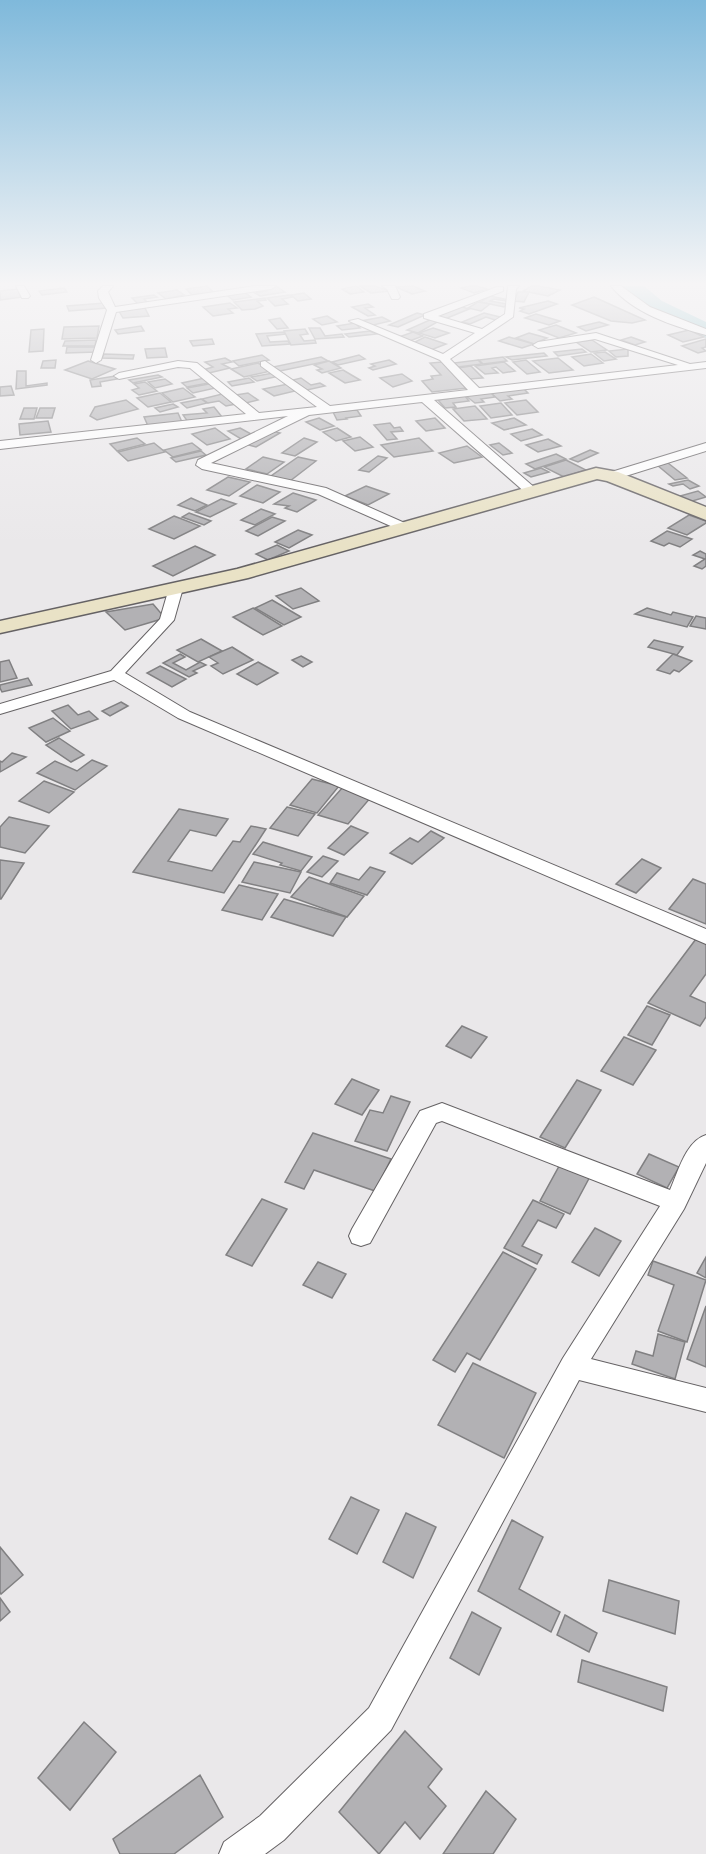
<svg xmlns="http://www.w3.org/2000/svg" width="706" height="1854" font-family="Poppins,sans-serif">
<style>
.lines{fill:none;stroke-linecap:round;stroke-linejoin:round}
.river{fill:#81c0c8;fill-rule:evenodd}
.building{fill:#b2b1b4;stroke:#818082;stroke-width:1.5}
.street-casing{stroke:#656264;stroke-width:2}
.secondary-casing{stroke:#656264;stroke-width:3}
.street{fill:#fff;fill-rule:evenodd}
.secondary{fill:#e9e2c6;fill-rule:evenodd}
</style>
<rect width="100%" height="100%" fill="#eae8ea"/>
<g class="lines">
<path class="river" d="M 622,286 L 644,286 L 662,301 L 706,322 L 706,338 L 648,309 Z"/>
</g>
<g class="building">
<path d="M 207,286 L 213,292 L 192,295 L 186,289 Z"/>
<path d="M 276,286 L 285,292 L 260,296 L 255,293 L 266,291 L 261,288 Z"/>
<path d="M 356,286 L 364,292 L 350,294 L 342,289 Z"/>
<path d="M 360,286 L 375,286 L 390,291 L 371,293 Z"/>
<path d="M 413,286 L 425,291 L 412,294 L 396,287 Z"/>
<path d="M 470,286 L 477,286 L 487,289 L 474,293 L 461,288 Z"/>
<path d="M 532,286 L 539,286 L 560,290 L 548,296 L 523,291 Z"/>
<path d="M 64,288 L 67,292 L 42,295 L 39,291 Z"/>
<path d="M 18,289 L 23,297 L 0,300 L 0,291 Z"/>
<path d="M 177,290 L 184,295 L 166,299 L 158,293 Z"/>
<path d="M 241,290 L 251,297 L 233,300 L 224,293 Z"/>
<path d="M 518,292 L 529,292 L 524,302 L 514,301 Z"/>
<path d="M 304,293 L 311,299 L 298,301 L 291,295 Z"/>
<path d="M 154,295 L 157,297 L 144,299 L 147,302 L 138,304 L 132,298 Z"/>
<path d="M 289,295 L 292,297 L 282,299 L 288,304 L 275,306 L 267,298 Z"/>
<path d="M 490,296 L 509,300 L 506,301 L 494,299 L 490,301 L 507,304 L 504,307 L 480,302 Z"/>
<path d="M 594,297 L 645,320 L 632,323 L 611,321 L 572,305 Z"/>
<path d="M 265,298 L 266,300 L 257,301 L 263,306 L 255,309 L 242,310 L 234,302 Z"/>
<path d="M 548,301 L 557,304 L 529,314 L 520,311 L 524,309 L 519,308 Z"/>
<path d="M 478,302 L 490,304 L 481,311 L 468,308 Z"/>
<path d="M 105,303 L 107,308 L 69,311 L 67,306 Z"/>
<path d="M 230,303 L 237,308 L 228,309 L 233,313 L 220,315 L 213,316 L 203,307 Z"/>
<path d="M 368,304 L 373,307 L 365,308 L 375,315 L 368,316 L 352,307 Z"/>
<path d="M 459,306 L 469,309 L 445,319 L 436,316 Z"/>
<path d="M 145,308 L 149,316 L 123,318 L 119,311 Z"/>
<path d="M 417,313 L 425,315 L 398,327 L 389,325 Z"/>
<path d="M 484,313 L 504,318 L 498,321 L 486,317 L 470,324 L 462,322 Z"/>
<path d="M 536,314 L 560,321 L 549,325 L 525,318 Z"/>
<path d="M 327,316 L 337,322 L 322,325 L 313,319 Z"/>
<path d="M 382,317 L 390,321 L 369,326 L 361,321 Z"/>
<path d="M 280,318 L 288,328 L 277,329 L 269,320 Z"/>
<path d="M 432,319 L 439,321 L 418,333 L 407,330 Z"/>
<path d="M 599,322 L 608,325 L 586,331 L 578,327 Z"/>
<path d="M 355,323 L 360,328 L 342,330 L 337,326 Z"/>
<path d="M 556,325 L 576,333 L 559,338 L 539,330 Z"/>
<path d="M 99,326 L 97,338 L 62,339 L 64,327 Z"/>
<path d="M 141,326 L 144,331 L 118,334 L 115,330 Z"/>
<path d="M 309,328 L 320,328 L 325,336 L 342,334 L 344,337 L 315,339 Z"/>
<path d="M 433,328 L 449,333 L 435,338 L 419,333 Z"/>
<path d="M 44,329 L 43,351 L 29,352 L 31,330 Z"/>
<path d="M 305,329 L 308,334 L 300,335 L 304,341 L 315,340 L 316,343 L 291,345 L 284,331 Z"/>
<path d="M 689,330 L 704,337 L 683,342 L 668,335 Z"/>
<path d="M 370,331 L 376,334 L 349,337 L 345,334 Z"/>
<path d="M 284,332 L 285,334 L 267,336 L 270,342 L 288,341 L 290,344 L 262,346 L 256,334 Z"/>
<path d="M 413,332 L 423,336 L 407,342 L 396,338 Z"/>
<path d="M 529,333 L 547,338 L 534,344 L 516,338 Z"/>
<path d="M 425,337 L 446,344 L 431,350 L 413,343 Z"/>
<path d="M 509,337 L 534,344 L 522,348 L 499,341 Z"/>
<path d="M 631,337 L 645,342 L 635,345 L 621,340 Z"/>
<path d="M 212,339 L 214,344 L 193,346 L 190,341 Z"/>
<path d="M 706,339 L 706,347 L 702,348 L 706,351 L 698,353 L 682,346 Z"/>
<path d="M 96,340 L 95,346 L 63,346 L 65,341 Z"/>
<path d="M 592,340 L 607,350 L 591,352 L 576,342 Z"/>
<path d="M 67,347 L 98,347 L 97,352 L 66,353 Z"/>
<path d="M 165,348 L 167,357 L 147,358 L 145,349 Z"/>
<path d="M 582,349 L 586,352 L 558,356 L 554,352 Z"/>
<path d="M 628,349 L 628,356 L 616,357 L 609,351 Z"/>
<path d="M 605,352 L 616,359 L 604,361 L 594,353 Z"/>
<path d="M 544,353 L 547,356 L 512,360 L 506,357 Z"/>
<path d="M 104,354 L 134,355 L 133,359 L 102,358 Z"/>
<path d="M 591,354 L 603,363 L 584,366 L 572,357 Z"/>
<path d="M 262,355 L 269,360 L 239,366 L 233,361 Z"/>
<path d="M 359,355 L 365,359 L 338,365 L 332,362 Z"/>
<path d="M 321,357 L 328,361 L 280,371 L 273,367 Z"/>
<path d="M 503,357 L 507,361 L 483,364 L 479,360 Z"/>
<path d="M 225,358 L 232,362 L 222,364 L 230,368 L 209,373 L 203,370 L 213,367 L 205,362 Z"/>
<path d="M 558,358 L 573,370 L 549,373 L 533,361 Z"/>
<path d="M 56,360 L 55,368 L 41,368 L 43,361 Z"/>
<path d="M 389,360 L 396,364 L 373,370 L 369,368 L 375,366 L 371,364 Z"/>
<path d="M 478,360 L 482,364 L 458,367 L 454,363 Z"/>
<path d="M 526,360 L 540,372 L 527,374 L 513,362 Z"/>
<path d="M 88,361 L 115,369 L 92,379 L 65,370 Z"/>
<path d="M 329,361 L 341,368 L 322,373 L 317,370 L 322,369 L 314,365 Z"/>
<path d="M 442,362 L 467,388 L 432,392 L 422,381 L 433,379 L 431,376 L 441,375 L 430,363 Z"/>
<path d="M 504,362 L 515,371 L 503,373 L 496,367 L 492,368 L 498,373 L 485,374 L 475,366 Z"/>
<path d="M 258,363 L 271,371 L 244,377 L 231,369 Z"/>
<path d="M 471,366 L 483,378 L 470,379 L 458,368 Z"/>
<path d="M 343,370 L 360,380 L 345,383 L 329,373 Z"/>
<path d="M 17,371 L 26,371 L 26,386 L 47,383 L 47,385 L 16,389 Z"/>
<path d="M 273,373 L 279,376 L 257,381 L 251,377 Z"/>
<path d="M 402,374 L 412,381 L 393,387 L 380,378 Z"/>
<path d="M 158,375 L 162,377 L 133,383 L 129,380 Z"/>
<path d="M 115,376 L 117,379 L 100,382 L 101,386 L 92,387 L 90,380 Z"/>
<path d="M 209,377 L 214,382 L 187,387 L 182,383 Z"/>
<path d="M 249,378 L 254,382 L 232,386 L 228,382 Z"/>
<path d="M 301,378 L 311,385 L 320,383 L 325,386 L 307,390 L 293,380 Z"/>
<path d="M 165,379 L 172,384 L 155,388 L 148,382 Z"/>
<path d="M 145,382 L 157,391 L 139,395 L 132,390 L 139,388 L 134,384 Z"/>
<path d="M 214,383 L 220,387 L 193,393 L 187,388 Z"/>
<path d="M 288,384 L 299,390 L 274,396 L 263,389 Z"/>
<path d="M 11,386 L 14,395 L 0,396 L 0,387 Z"/>
<path d="M 183,388 L 195,397 L 173,402 L 162,393 Z"/>
<path d="M 523,388 L 528,393 L 508,396 L 512,399 L 500,401 L 491,393 Z"/>
<path d="M 490,392 L 495,397 L 481,399 L 484,402 L 475,403 L 466,396 Z"/>
<path d="M 160,393 L 171,402 L 148,407 L 137,398 Z"/>
<path d="M 248,393 L 258,400 L 246,403 L 236,395 Z"/>
<path d="M 222,394 L 236,404 L 226,406 L 219,401 L 208,403 L 202,399 Z"/>
<path d="M 465,396 L 469,401 L 453,403 L 456,407 L 445,408 L 438,400 Z"/>
<path d="M 201,399 L 207,403 L 187,408 L 181,403 Z"/>
<path d="M 126,400 L 138,409 L 97,420 L 90,416 L 95,407 Z"/>
<path d="M 526,400 L 538,412 L 517,415 L 505,403 Z"/>
<path d="M 501,403 L 512,415 L 491,418 L 480,406 Z"/>
<path d="M 173,404 L 178,407 L 160,412 L 155,408 Z"/>
<path d="M 475,406 L 487,419 L 464,421 L 453,409 Z"/>
<path d="M 214,407 L 222,417 L 188,422 L 183,415 L 207,413 L 203,409 Z"/>
<path d="M 24,408 L 37,408 L 34,419 L 20,419 Z"/>
<path d="M 40,408 L 55,408 L 52,418 L 36,418 Z"/>
<path d="M 357,410 L 361,416 L 346,418 L 347,419 L 337,420 L 333,412 Z"/>
<path d="M 178,413 L 182,422 L 148,426 L 144,417 Z"/>
<path d="M 319,418 L 334,426 L 320,430 L 306,422 Z"/>
<path d="M 435,418 L 445,428 L 426,431 L 416,421 Z"/>
<path d="M 514,418 L 526,425 L 504,430 L 492,423 Z"/>
<path d="M 48,421 L 51,432 L 20,435 L 19,424 Z"/>
<path d="M 390,423 L 394,428 L 400,427 L 403,431 L 391,432 L 397,439 L 387,440 L 374,425 Z"/>
<path d="M 215,428 L 230,439 L 207,445 L 192,434 Z"/>
<path d="M 240,428 L 253,435 L 241,439 L 228,431 Z"/>
<path d="M 337,428 L 351,437 L 336,441 L 323,432 Z"/>
<path d="M 532,429 L 542,435 L 521,441 L 511,434 Z"/>
<path d="M 269,430 L 280,433 L 256,447 L 245,444 Z"/>
<path d="M 360,437 L 373,447 L 355,451 L 343,441 Z"/>
<path d="M 137,438 L 145,444 L 117,451 L 110,444 Z"/>
<path d="M 304,438 L 317,442 L 295,456 L 282,453 Z"/>
<path d="M 419,438 L 433,451 L 394,457 L 381,445 Z"/>
<path d="M 548,439 L 561,446 L 538,452 L 526,445 Z"/>
<path d="M 154,443 L 165,452 L 128,461 L 118,452 Z"/>
<path d="M 192,443 L 201,450 L 173,457 L 164,450 Z"/>
<path d="M 499,443 L 512,453 L 503,455 L 490,445 Z"/>
<path d="M 467,446 L 482,457 L 454,463 L 439,453 Z"/>
<path d="M 590,450 L 598,453 L 578,462 L 570,459 Z"/>
<path d="M 201,451 L 206,455 L 176,462 L 171,458 Z"/>
<path d="M 556,454 L 566,459 L 535,469 L 526,464 Z"/>
<path d="M 378,456 L 387,458 L 369,472 L 359,470 Z"/>
<path d="M 263,457 L 284,462 L 267,474 L 246,469 Z"/>
<path d="M 298,457 L 316,461 L 290,481 L 271,476 Z"/>
<path d="M 566,460 L 586,470 L 564,477 L 544,467 Z"/>
<path d="M 668,463 L 687,478 L 675,480 L 657,465 Z"/>
<path d="M 541,468 L 549,472 L 531,477 L 524,473 Z"/>
<path d="M 228,477 L 250,482 L 229,496 L 207,490 Z"/>
<path d="M 688,480 L 699,486 L 690,489 L 683,484 L 673,486 L 669,484 Z"/>
<path d="M 257,485 L 280,492 L 263,503 L 240,496 Z"/>
<path d="M 366,486 L 389,494 L 368,505 L 345,496 Z"/>
<path d="M 698,491 L 706,497 L 689,502 L 680,496 Z"/>
<path d="M 293,493 L 316,500 L 297,512 L 285,508 L 289,506 L 274,504 Z"/>
<path d="M 191,498 L 207,505 L 195,511 L 178,505 Z"/>
<path d="M 221,499 L 236,504 L 210,517 L 196,512 Z"/>
<path d="M 261,509 L 275,514 L 255,525 L 241,520 Z"/>
<path d="M 189,513 L 211,521 L 204,525 L 182,517 Z"/>
<path d="M 689,515 L 706,521 L 706,523 L 687,535 L 668,528 Z"/>
<path d="M 174,516 L 200,526 L 174,539 L 149,529 Z"/>
<path d="M 272,517 L 285,521 L 258,536 L 246,531 Z"/>
<path d="M 298,530 L 312,535 L 289,548 L 275,542 Z"/>
<path d="M 667,531 L 692,539 L 680,547 L 669,543 L 664,546 L 651,541 Z"/>
<path d="M 277,545 L 289,551 L 268,560 L 256,554 Z"/>
<path d="M 195,546 L 215,555 L 173,576 L 153,566 Z"/>
<path d="M 700,551 L 706,554 L 706,566 L 702,569 L 694,566 L 705,559 L 693,555 Z"/>
<path d="M 301,588 L 319,601 L 293,609 L 276,596 Z"/>
<path d="M 272,600 L 301,617 L 284,625 L 255,608 Z"/>
<path d="M 153,604 L 165,618 L 125,630 L 106,612 Z"/>
<path d="M 253,608 L 282,626 L 263,635 L 233,617 Z"/>
<path d="M 647,608 L 671,615 L 673,612 L 693,617 L 687,627 L 635,614 Z"/>
<path d="M 696,616 L 706,618 L 706,629 L 690,626 Z"/>
<path d="M 201,639 L 222,651 L 198,662 L 177,650 Z"/>
<path d="M 654,640 L 683,647 L 677,655 L 648,647 Z"/>
<path d="M 232,647 L 253,660 L 223,674 L 211,666 L 218,663 L 209,657 Z"/>
<path d="M 180,654 L 185,657 L 173,663 L 186,670 L 200,662 L 206,665 L 193,671 L 197,673 L 189,677 L 163,663 Z"/>
<path d="M 673,654 L 692,661 L 679,672 L 674,670 L 670,674 L 657,670 Z"/>
<path d="M 301,656 L 312,662 L 303,667 L 292,660 Z"/>
<path d="M 9,660 L 17,678 L 0,682 L 0,662 Z"/>
<path d="M 258,662 L 278,673 L 257,685 L 237,674 Z"/>
<path d="M 160,666 L 186,679 L 172,687 L 147,673 Z"/>
<path d="M 28,678 L 32,685 L 2,692 L 0,688 L 0,685 Z"/>
<path d="M 121,702 L 128,706 L 110,716 L 102,711 Z"/>
<path d="M 68,705 L 78,715 L 89,711 L 98,719 L 71,729 L 52,711 Z"/>
<path d="M 53,718 L 70,731 L 46,742 L 29,728 Z"/>
<path d="M 59,738 L 84,755 L 71,762 L 46,745 Z"/>
<path d="M 12,753 L 26,757 L 0,772 L 0,761 L 2,762 Z"/>
<path d="M 92,760 L 107,766 L 75,790 L 37,773 L 55,761 L 77,771 Z"/>
<path d="M 312,779 L 339,786 L 317,813 L 290,805 Z"/>
<path d="M 44,781 L 74,792 L 49,813 L 19,801 Z"/>
<path d="M 343,787 L 372,796 L 348,824 L 318,815 Z"/>
<path d="M 287,807 L 315,814 L 298,836 L 270,828 Z"/>
<path d="M 179,809 L 228,819 L 216,836 L 190,830 L 168,861 L 212,871 L 233,841 L 240,842 L 251,826 L 266,829 L 224,893 L 133,872 Z"/>
<path d="M 9,817 L 49,826 L 25,853 L 0,847 L 0,827 Z"/>
<path d="M 351,826 L 368,833 L 344,855 L 328,848 Z"/>
<path d="M 431,831 L 444,838 L 412,864 L 390,853 L 410,838 L 418,842 Z"/>
<path d="M 263,842 L 312,857 L 301,871 L 280,865 L 282,863 L 253,854 Z"/>
<path d="M 323,856 L 338,861 L 322,877 L 307,872 Z"/>
<path d="M 642,859 L 661,868 L 636,893 L 616,884 Z"/>
<path d="M 0,860 L 24,863 L 1,899 L 0,899 Z"/>
<path d="M 254,862 L 301,872 L 290,893 L 242,882 Z"/>
<path d="M 370,867 L 385,872 L 367,895 L 330,883 L 337,873 L 359,880 Z"/>
<path d="M 309,877 L 364,896 L 347,917 L 291,897 Z"/>
<path d="M 693,879 L 706,884 L 706,924 L 669,909 Z"/>
<path d="M 239,885 L 278,894 L 262,920 L 222,910 Z"/>
<path d="M 284,899 L 346,917 L 333,936 L 271,917 Z"/>
<path d="M 696,939 L 706,943 L 706,974 L 690,996 L 706,1003 L 706,1017 L 700,1026 L 648,1003 Z"/>
<path d="M 647,1006 L 670,1015 L 652,1045 L 628,1035 Z"/>
<path d="M 462,1026 L 487,1037 L 471,1058 L 446,1046 Z"/>
<path d="M 624,1037 L 656,1050 L 633,1085 L 601,1071 Z"/>
<path d="M 352,1079 L 379,1090 L 362,1115 L 335,1104 Z"/>
<path d="M 577,1080 L 601,1090 L 565,1148 L 540,1137 Z"/>
<path d="M 391,1096 L 410,1102 L 387,1151 L 355,1141 L 370,1110 L 383,1113 Z"/>
<path d="M 313,1133 L 391,1159 L 375,1191 L 314,1170 L 304,1189 L 285,1182 Z"/>
<path d="M 649,1154 L 679,1167 L 667,1188 L 637,1174 Z"/>
<path d="M 563,1159 L 593,1171 L 570,1214 L 540,1201 Z"/>
<path d="M 262,1199 L 287,1209 L 252,1266 L 226,1255 Z"/>
<path d="M 533,1200 L 564,1214 L 556,1228 L 538,1220 L 522,1246 L 542,1255 L 537,1264 L 504,1248 Z"/>
<path d="M 595,1228 L 621,1241 L 599,1276 L 572,1262 Z"/>
<path d="M 503,1252 L 536,1269 L 480,1360 L 467,1353 L 455,1372 L 433,1360 Z"/>
<path d="M 706,1257 L 706,1278 L 697,1273 Z"/>
<path d="M 653,1261 L 706,1280 L 687,1342 L 658,1331 L 674,1285 L 648,1275 Z"/>
<path d="M 318,1262 L 346,1274 L 332,1298 L 303,1285 Z"/>
<path d="M 706,1306 L 706,1367 L 687,1359 Z"/>
<path d="M 658,1334 L 685,1342 L 675,1379 L 632,1364 L 636,1351 L 653,1356 Z"/>
<path d="M 473,1363 L 536,1393 L 504,1458 L 438,1425 Z"/>
<path d="M 351,1497 L 379,1510 L 357,1554 L 329,1539 Z"/>
<path d="M 406,1513 L 436,1527 L 413,1578 L 383,1562 Z"/>
<path d="M 512,1520 L 543,1537 L 519,1589 L 560,1612 L 551,1632 L 478,1591 Z"/>
<path d="M 0,1547 L 23,1575 L 1,1594 L 0,1592 Z"/>
<path d="M 609,1580 L 679,1601 L 675,1634 L 603,1611 Z"/>
<path d="M 0,1598 L 10,1612 L 0,1621 Z"/>
<path d="M 472,1612 L 501,1628 L 479,1675 L 450,1658 Z"/>
<path d="M 565,1615 L 597,1633 L 589,1652 L 557,1635 Z"/>
<path d="M 582,1660 L 667,1687 L 663,1711 L 578,1682 Z"/>
<path d="M 84,1722 L 116,1752 L 70,1810 L 38,1778 Z"/>
<path d="M 405,1731 L 442,1769 L 428,1787 L 446,1806 L 420,1839 L 405,1822 L 379,1854 L 339,1812 Z"/>
<path d="M 200,1775 L 223,1817 L 174,1854 L 120,1854 L 113,1839 Z"/>
<path d="M 486,1791 L 516,1819 L 493,1854 L 443,1854 Z"/>
</g>
<g class="lines">
<defs>
<g id="street">
<path d="M 16,286 L 24,286 L 30,296 L 28,298 L 22,298 Z"/>
<path d="M 103,286 L 113,286 L 108,292 L 115,307 L 255,286 L 276,286 L 271,289 L 116,312 L 101,360 L 96,363 L 91,360 L 107,310 L 99,298 L 98,291 Z"/>
<path d="M 382,286 L 395,286 L 400,297 L 398,299 L 392,299 L 387,289 Z"/>
<path d="M 508,286 L 519,286 L 516,289 L 513,317 L 450,359 L 479,388 L 678,365 L 595,339 L 538,348 L 533,345 L 538,342 L 596,333 L 690,364 L 706,362 L 706,368 L 434,400 L 535,488 L 537,491 L 535,494 L 527,494 L 422,402 L 309,415 L 211,463 L 326,488 L 407,524 L 409,527 L 402,531 L 318,494 L 202,469 L 196,465 L 198,460 L 288,416 L 0,449 L 0,441 L 246,414 L 190,368 L 178,367 L 119,379 L 114,376 L 119,373 L 178,361 L 197,363 L 259,413 L 317,407 L 261,366 L 261,362 L 265,361 L 330,406 L 468,390 L 440,360 L 349,321 L 358,319 L 443,354 L 475,333 L 424,318 L 424,314 L 497,287 L 503,287 L 503,291 L 438,316 L 482,329 L 505,314 Z"/>
<path d="M 611,286 L 621,286 L 650,307 L 706,329 L 706,335 C 673,326 633,313 611,286 Z"/>
<path d="M 706,443 L 706,451 L 616,479 L 608,479 L 606,476 L 608,473 Z"/>
<path d="M 176,584 L 183,588 L 174,620 L 125,673 L 190,712 L 706,929 L 706,944 L 178,718 L 114,680 L 0,714 L 0,704 L 111,671 L 160,619 L 169,588 Z"/>
<path d="M 442,1103 L 670,1190 C 678,1172 686,1141 706,1135 L 706,1163 L 684,1209 L 591,1359 L 706,1388 L 706,1412 L 579,1380 L 391,1730 L 284,1840 L 265,1854 L 219,1854 L 224,1842 L 260,1816 L 369,1708 L 563,1358 L 660,1206 L 442,1121 L 436,1123 L 370,1243 L 361,1246 L 352,1243 L 349,1236 L 352,1229 L 420,1111 Z"/>
</g>
<path id="secondary" d="M 596,468 L 618,472 L 706,507 L 706,520 L 607,481 L 597,479 L 248,578 L 0,633 L 0,621 L 237,569 Z"/>
</defs>
<use href="#street" class="street-casing"/>
<use href="#secondary" class="secondary-casing"/>
<use href="#street" class="street"/>
<use href="#secondary" class="secondary"/>
</g>
<linearGradient id="sky" x2="0" y2="1"><stop stop-color="#7fb9db"/><stop offset="0.52" stop-color="#f6f5f6"/><stop offset="1" stop-color="#f6f5f6" stop-opacity="0"/></linearGradient>
<rect width="706" height="545" fill="url(#sky)"/>
</svg>
